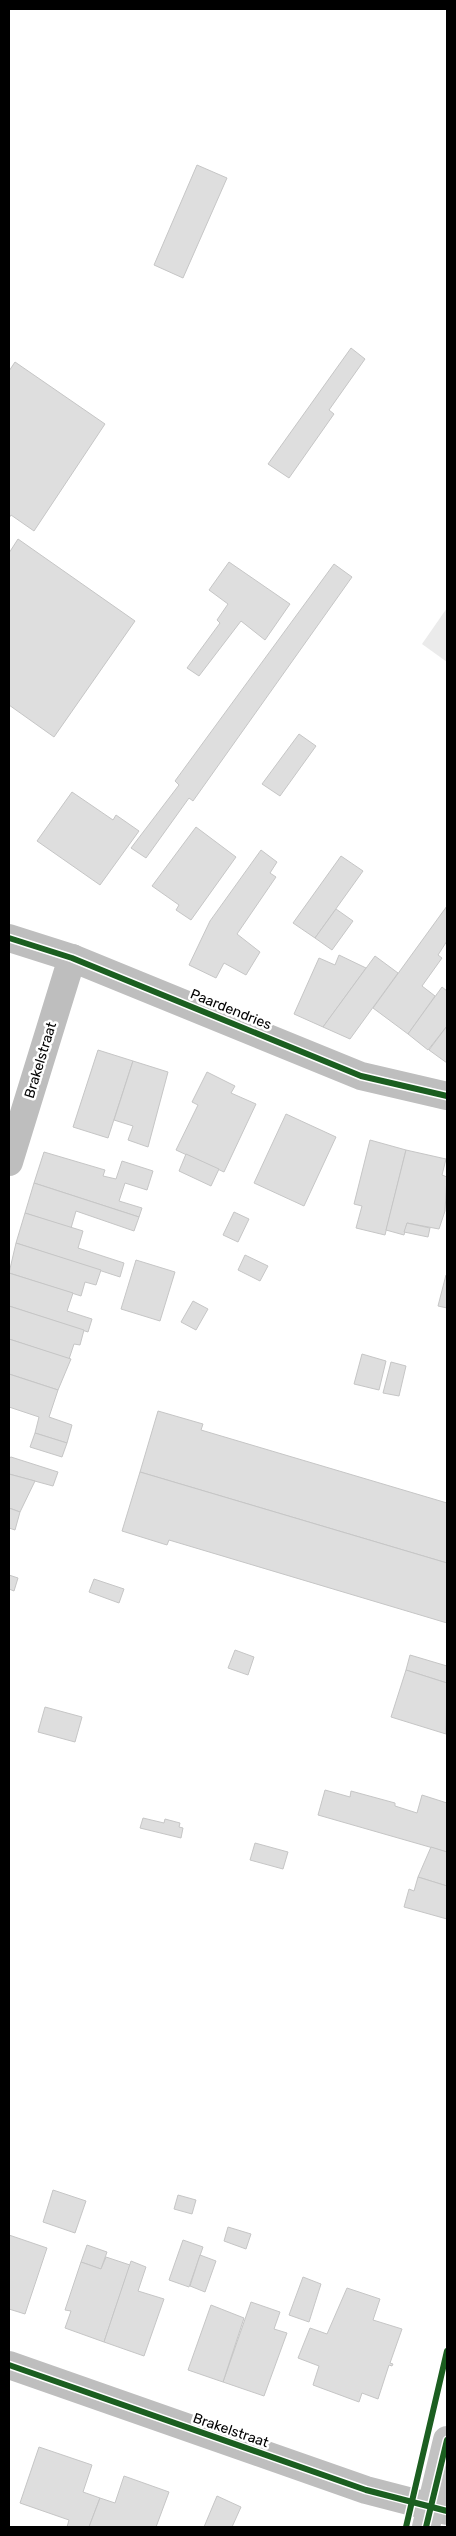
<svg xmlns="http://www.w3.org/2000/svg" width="456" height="2536" font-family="Rubik,sans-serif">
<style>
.green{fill:#ebebeb}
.building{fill:#dedede;stroke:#c6c6c6}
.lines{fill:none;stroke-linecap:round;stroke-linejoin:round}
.minor{stroke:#bebebe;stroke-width:28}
.secondary{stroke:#c2c2c2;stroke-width:28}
.cycleway-casing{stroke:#fff;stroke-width:9}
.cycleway{stroke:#1b5e20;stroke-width:6}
.labels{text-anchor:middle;stroke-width:5;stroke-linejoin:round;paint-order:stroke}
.street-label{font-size:14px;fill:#000;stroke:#fff}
</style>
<rect width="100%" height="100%" fill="#fff"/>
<path class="green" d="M 447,608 L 447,662 L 422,644 Z"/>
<g class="building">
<path d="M 197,165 L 227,178 L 183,278 L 154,265 Z"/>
<path d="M 351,348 L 365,359 L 329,410 L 334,414 L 289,478 L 268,464 Z"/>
<path d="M 15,362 L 105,424 L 34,531 L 11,515 L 9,518 L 9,371 Z"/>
<path d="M 18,539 L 135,621 L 54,737 L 9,705 L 9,553 Z"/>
<path d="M 229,562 L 290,604 L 265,640 L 241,621 L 199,676 L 187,668 L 220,623 L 217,620 L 228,604 L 209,590 Z"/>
<path d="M 334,564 L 352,577 L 193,801 L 189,798 L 146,858 L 131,848 L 179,785 L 175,781 Z"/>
<path d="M 299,734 L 316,746 L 280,796 L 262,784 Z"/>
<path d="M 72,792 L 113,820 L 116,815 L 139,831 L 100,885 L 37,841 Z"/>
<path d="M 196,827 L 236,857 L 191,920 L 176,910 L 179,905 L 152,886 Z"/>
<path d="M 261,850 L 277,862 L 270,873 L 276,877 L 237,934 L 260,952 L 246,975 L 224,963 L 216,978 L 189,965 L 210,921 Z"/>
<path d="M 341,856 L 363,871 L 315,938 L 293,923 Z"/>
<path d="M 447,906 L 447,941 L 438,955 L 442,958 L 422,986 L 435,996 L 408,1034 L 373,1008 Z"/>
<path d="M 336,909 L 353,921 L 332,950 L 315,938 Z"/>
<path d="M 339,955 L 366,968 L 323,1027 L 294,1014 L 319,958 L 335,965 Z"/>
<path d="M 375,956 L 398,973 L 350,1039 L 323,1027 Z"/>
<path d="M 442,987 L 447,991 L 447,1026 L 428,1050 L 408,1034 Z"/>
<path d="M 447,1026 L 447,1063 L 429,1050 Z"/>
<path d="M 98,1050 L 133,1061 L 108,1138 L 73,1127 Z"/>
<path d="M 133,1061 L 168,1072 L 148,1147 L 128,1140 L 133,1126 L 114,1120 Z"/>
<path d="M 207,1072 L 235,1086 L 231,1093 L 256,1104 L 224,1172 L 176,1150 L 198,1105 L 192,1102 Z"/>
<path d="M 286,1114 L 336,1137 L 304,1206 L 254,1183 Z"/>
<path d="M 370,1140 L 406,1150 L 385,1235 L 356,1228 L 362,1206 L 354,1204 Z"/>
<path d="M 406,1150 L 446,1159 L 442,1175 L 447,1177 L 445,1211 L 439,1229 L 407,1223 L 404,1235 L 386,1230 Z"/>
<path d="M 44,1152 L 105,1170 L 103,1176 L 116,1179 L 122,1161 L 153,1171 L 147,1190 L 125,1183 L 119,1201 L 142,1208 L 139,1217 L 34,1183 Z"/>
<path d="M 186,1154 L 219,1169 L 211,1186 L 179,1171 Z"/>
<path d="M 34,1183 L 139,1217 L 134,1231 L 76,1211 L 71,1228 L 25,1213 Z"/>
<path d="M 234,1212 L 249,1219 L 238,1242 L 223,1235 Z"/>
<path d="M 25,1213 L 83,1231 L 78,1248 L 124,1263 L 120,1277 L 16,1243 Z"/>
<path d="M 407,1223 L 430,1228 L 428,1237 L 404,1232 Z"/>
<path d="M 16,1243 L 101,1270 L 96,1285 L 85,1282 L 81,1296 L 9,1273 Z"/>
<path d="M 245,1255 L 268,1266 L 260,1281 L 238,1270 Z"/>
<path d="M 136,1260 L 175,1272 L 160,1321 L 121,1309 Z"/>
<path d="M 9,1273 L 73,1293 L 67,1311 L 92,1319 L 88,1332 L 9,1306 Z"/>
<path d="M 446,1275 L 447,1275 L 447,1308 L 438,1306 Z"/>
<path d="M 193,1301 L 208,1309 L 196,1330 L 181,1322 Z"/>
<path d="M 9,1306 L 84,1330 L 80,1345 L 74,1344 L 69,1359 L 9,1339 Z"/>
<path d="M 9,1339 L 71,1359 L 58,1390 L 9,1374 Z"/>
<path d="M 362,1354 L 386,1361 L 379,1390 L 354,1384 Z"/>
<path d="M 391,1362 L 406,1366 L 399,1396 L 383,1393 Z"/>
<path d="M 9,1374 L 58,1390 L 49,1417 L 72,1425 L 67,1443 L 35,1433 L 39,1417 L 9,1407 Z"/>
<path d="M 158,1411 L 203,1424 L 201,1430 L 447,1503 L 447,1563 L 140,1472 Z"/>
<path d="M 35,1433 L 67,1443 L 62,1457 L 30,1447 Z"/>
<path d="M 11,1457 L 58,1472 L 53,1486 L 9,1474 L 9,1458 Z"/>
<path d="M 140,1472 L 447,1563 L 447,1623 L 169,1540 L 167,1545 L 122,1531 Z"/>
<path d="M 9,1474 L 35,1481 L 20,1512 L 9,1508 Z"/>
<path d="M 9,1508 L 20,1512 L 15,1530 L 9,1528 Z"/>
<path d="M 9,1575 L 18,1578 L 14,1591 L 9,1589 Z"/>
<path d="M 94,1579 L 124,1589 L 119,1603 L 89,1592 Z"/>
<path d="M 235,1650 L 254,1657 L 248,1675 L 228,1668 Z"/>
<path d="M 410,1655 L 447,1666 L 447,1683 L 406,1670 Z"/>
<path d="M 406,1670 L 447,1683 L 446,1734 L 391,1717 Z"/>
<path d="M 45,1707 L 82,1717 L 75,1742 L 38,1732 Z"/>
<path d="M 325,1790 L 350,1797 L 351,1791 L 395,1803 L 395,1806 L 417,1813 L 422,1795 L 447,1803 L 447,1852 L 318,1815 Z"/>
<path d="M 143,1818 L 164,1823 L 165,1819 L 180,1823 L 179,1827 L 183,1828 L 181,1838 L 140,1828 Z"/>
<path d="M 255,1843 L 288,1852 L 283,1869 L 250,1860 Z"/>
<path d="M 431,1847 L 447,1852 L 447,1886 L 418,1877 Z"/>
<path d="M 418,1877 L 447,1886 L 447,1919 L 404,1907 L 409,1889 L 414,1891 Z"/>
<path d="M 53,2190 L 86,2201 L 75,2233 L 43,2222 Z"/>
<path d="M 178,2195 L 196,2200 L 192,2214 L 174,2209 Z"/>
<path d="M 228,2227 L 251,2234 L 246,2249 L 224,2241 Z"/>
<path d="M 9,2235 L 47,2248 L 25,2314 L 9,2309 Z"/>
<path d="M 183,2240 L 203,2247 L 189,2287 L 169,2280 Z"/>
<path d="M 87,2245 L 107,2252 L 101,2269 L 81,2262 Z"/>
<path d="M 200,2255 L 216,2261 L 205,2292 L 190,2286 Z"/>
<path d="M 106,2257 L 130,2265 L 104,2342 L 65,2328 L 71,2311 L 65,2310 L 81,2262 L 101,2269 Z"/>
<path d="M 131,2261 L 146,2267 L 138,2291 L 164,2299 L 144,2356 L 104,2342 Z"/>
<path d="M 303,2277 L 321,2284 L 309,2322 L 289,2315 Z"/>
<path d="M 347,2288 L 380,2299 L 373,2320 L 402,2329 L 390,2363 L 393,2364 L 392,2366 L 389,2365 L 378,2399 L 362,2393 L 359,2402 L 313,2385 L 319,2366 L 298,2358 L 310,2328 L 327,2334 Z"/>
<path d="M 251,2302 L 280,2312 L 274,2329 L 287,2333 L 264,2396 L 223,2382 Z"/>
<path d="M 211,2305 L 244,2318 L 223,2382 L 188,2370 Z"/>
<path d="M 39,2447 L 92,2465 L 83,2492 L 100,2498 L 89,2527 L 67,2527 L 69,2520 L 20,2503 Z"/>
<path d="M 124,2476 L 169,2492 L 156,2527 L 89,2527 L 100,2498 L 115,2503 Z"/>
<path d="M 217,2496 L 241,2507 L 232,2527 L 204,2527 Z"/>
</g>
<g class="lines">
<g class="minor">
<path d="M 9,938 L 72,958 L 361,1076 L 447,1096"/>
<path d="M 9,1162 L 72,958"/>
<path d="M 9,2365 L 366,2490 L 447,2511"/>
</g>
<path class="secondary" d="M 426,2527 L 447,2440"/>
<defs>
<g id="cycleway">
<path d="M 9,938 L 72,958 L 361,1076 L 447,1096"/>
<path d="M 9,2365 L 366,2490 L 447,2511"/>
<path d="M 406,2527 L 447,2351"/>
<path d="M 426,2527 L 447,2440"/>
</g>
</defs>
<use href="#cycleway" class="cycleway-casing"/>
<use href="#cycleway" class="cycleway"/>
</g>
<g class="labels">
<g class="street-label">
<text transform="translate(231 1009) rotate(22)" y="5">Paardendries</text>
<text transform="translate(40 1060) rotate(-73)" y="5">Brakelstraat</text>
<text transform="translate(231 2430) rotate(19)" y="5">Brakelstraat</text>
</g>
</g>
<rect width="456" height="2536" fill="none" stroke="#000000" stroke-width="20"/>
</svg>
